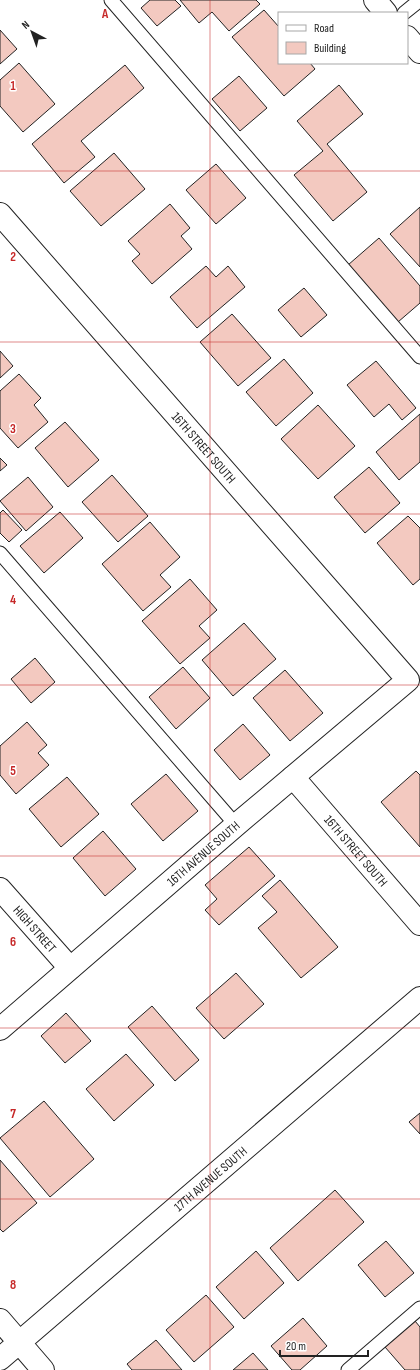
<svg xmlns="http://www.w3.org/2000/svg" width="420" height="1370" font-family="'Sofia Sans Condensed',sans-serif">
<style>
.building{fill:#f3c9c0;stroke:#222}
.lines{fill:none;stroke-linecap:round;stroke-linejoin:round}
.service-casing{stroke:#222;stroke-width:15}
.minor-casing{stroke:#222;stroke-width:24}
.service{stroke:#fff;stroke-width:13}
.minor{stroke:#fff;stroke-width:22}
.grid{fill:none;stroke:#c62828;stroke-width:1;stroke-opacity:0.55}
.labels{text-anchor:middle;stroke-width:3;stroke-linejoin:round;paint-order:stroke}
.street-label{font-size:13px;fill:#222;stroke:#fff}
.grid-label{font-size:13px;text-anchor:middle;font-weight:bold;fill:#c62828;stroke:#fff;stroke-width:3;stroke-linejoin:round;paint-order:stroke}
</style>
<rect width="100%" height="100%" fill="#fff"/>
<g class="building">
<path d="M 150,0 L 175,0 L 181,6 L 157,26 L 141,8 Z"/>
<path d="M 180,0 L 256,0 L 260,4 L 229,31 L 212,12 L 199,23 Z"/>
<path d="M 264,10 L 279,27 L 279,63 L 310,63 L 315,69 L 284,96 L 232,37 Z"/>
<path d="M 0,30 L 17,49 L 0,64 Z"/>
<path d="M 19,63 L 55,104 L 23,132 L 0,106 L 0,80 Z"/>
<path d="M 125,65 L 144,88 L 81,141 L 95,157 L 64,183 L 32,144 Z"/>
<path d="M 239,76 L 267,108 L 240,131 L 212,99 Z"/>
<path d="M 339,85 L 363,114 L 327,144 L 367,192 L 333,221 L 294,175 L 323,151 L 297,121 Z"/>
<path d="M 114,153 L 145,189 L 101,226 L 70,191 Z"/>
<path d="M 216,164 L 246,198 L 216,224 L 186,190 Z"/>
<path d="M 170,204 L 190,228 L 181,236 L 192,249 L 152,284 L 132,261 L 140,254 L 128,241 Z"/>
<path d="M 420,207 L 420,267 L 390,234 Z"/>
<path d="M 379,238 L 420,286 L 420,303 L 398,322 L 348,265 Z"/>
<path d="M 206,266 L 216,277 L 228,266 L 245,287 L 197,328 L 170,297 Z"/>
<path d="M 304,288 L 327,315 L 301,337 L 278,310 Z"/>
<path d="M 232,314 L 271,358 L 238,386 L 200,342 Z"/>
<path d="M 0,351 L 13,366 L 0,378 Z"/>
<path d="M 284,359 L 313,393 L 276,426 L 246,392 Z"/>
<path d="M 376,361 L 416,408 L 402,420 L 389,404 L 374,417 L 347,385 Z"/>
<path d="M 19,374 L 41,398 L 34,405 L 48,422 L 18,448 L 0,428 L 0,391 Z"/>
<path d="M 318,405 L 355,446 L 318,479 L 281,439 Z"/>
<path d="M 420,414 L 420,462 L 399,480 L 376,452 Z"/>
<path d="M 65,422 L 99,460 L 68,487 L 35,448 Z"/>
<path d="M 0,458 L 7,465 L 0,471 Z"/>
<path d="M 369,467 L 400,503 L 365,533 L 334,497 Z"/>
<path d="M 112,475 L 148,516 L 118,542 L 82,502 Z"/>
<path d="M 28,477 L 53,507 L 26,531 L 0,501 Z"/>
<path d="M 3,510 L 22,530 L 9,542 L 0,533 L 0,513 Z"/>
<path d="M 60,512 L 83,538 L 44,573 L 20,546 Z"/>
<path d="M 408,516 L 420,528 L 420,579 L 413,585 L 377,543 Z"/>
<path d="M 150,522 L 180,557 L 160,575 L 171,587 L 143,611 L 102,564 Z"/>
<path d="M 190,579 L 217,610 L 199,626 L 210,638 L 180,664 L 142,621 Z"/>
<path d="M 244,623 L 276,659 L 233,696 L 202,660 Z"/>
<path d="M 35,658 L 55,682 L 31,703 L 11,679 Z"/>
<path d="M 183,667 L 210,698 L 176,729 L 149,697 Z"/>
<path d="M 285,670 L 323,713 L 290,741 L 253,698 Z"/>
<path d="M 27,722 L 47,745 L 38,753 L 49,765 L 16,794 L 0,775 L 0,746 Z"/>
<path d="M 243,724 L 270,755 L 240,780 L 214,750 Z"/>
<path d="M 416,771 L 420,775 L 420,847 L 381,802 Z"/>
<path d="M 166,774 L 198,811 L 163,841 L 131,804 Z"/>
<path d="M 67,777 L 99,814 L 61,847 L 29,809 Z"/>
<path d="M 103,831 L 136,869 L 105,896 L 73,858 Z"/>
<path d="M 249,847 L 275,876 L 219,925 L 205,910 L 217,899 L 205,885 Z"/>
<path d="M 280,880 L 338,947 L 301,978 L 258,928 L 277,912 L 262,896 Z"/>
<path d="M 236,973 L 264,1004 L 224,1039 L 196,1008 Z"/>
<path d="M 152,1006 L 199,1060 L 175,1081 L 128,1027 Z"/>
<path d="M 66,1013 L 91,1041 L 65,1063 L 41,1036 Z"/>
<path d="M 126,1054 L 154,1085 L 114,1121 L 86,1089 Z"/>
<path d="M 44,1101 L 94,1159 L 50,1197 L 0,1138 Z"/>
<path d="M 420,1113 L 420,1134 L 409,1122 Z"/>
<path d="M 0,1160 L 37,1203 L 3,1232 L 0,1229 Z"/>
<path d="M 335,1190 L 364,1222 L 298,1281 L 270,1248 Z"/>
<path d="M 386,1241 L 414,1273 L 385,1297 L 358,1265 Z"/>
<path d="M 256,1251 L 284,1283 L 244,1319 L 216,1287 Z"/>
<path d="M 206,1295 L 234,1327 L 194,1362 L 166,1330 Z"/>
<path d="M 303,1318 L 327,1346 L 300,1370 L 292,1370 L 271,1346 Z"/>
<path d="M 415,1321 L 420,1327 L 420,1370 L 405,1370 L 385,1347 Z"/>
<path d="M 156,1340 L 182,1370 L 132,1370 L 127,1364 Z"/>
<path d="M 253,1353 L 268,1370 L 233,1370 Z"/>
</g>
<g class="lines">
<defs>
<g id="service">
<path d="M 111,0 L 420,357"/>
<path d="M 404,13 L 420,0"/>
<path d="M 0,553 L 236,825"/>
<path d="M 348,1370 L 420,1308"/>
</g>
<g id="minor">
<path d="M 375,0 L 386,13"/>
<path d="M 407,37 L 420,52"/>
<path id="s1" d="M 0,214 L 408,680 L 236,825 L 0,1029"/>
<path id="s2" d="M 293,777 L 420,924"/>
<path id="s3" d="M 0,889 L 70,968"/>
<path d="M 0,1320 L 43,1370"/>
<path id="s4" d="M 0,1359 L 420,998"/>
</g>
</defs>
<use href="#service" class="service-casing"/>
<use href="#minor" class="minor-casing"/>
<use href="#service" class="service"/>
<use href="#minor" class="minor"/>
</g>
<path class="grid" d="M 210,0 L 210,1370M 0,171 L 420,171M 0,342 L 420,342M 0,514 L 420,514M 0,685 L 420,685M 0,856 L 420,856M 0,1028 L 420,1028M 0,1199 L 420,1199"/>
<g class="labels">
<g class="street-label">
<text dy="5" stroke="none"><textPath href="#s1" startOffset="310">16TH STREET SOUTH</textPath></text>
<text dy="5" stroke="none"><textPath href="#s2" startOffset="97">16TH STREET SOUTH</textPath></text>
<text transform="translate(203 853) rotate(-41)" y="5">16TH AVENUE SOUTH</text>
<text dy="5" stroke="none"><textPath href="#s3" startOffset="53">HIGH STREET</textPath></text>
<text dy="5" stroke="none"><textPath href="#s4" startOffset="277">17TH AVENUE SOUTH</textPath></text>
</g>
</g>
<g class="grid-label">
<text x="105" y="18">A</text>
<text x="13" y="90">1</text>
<text x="13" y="261">2</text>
<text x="13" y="433">3</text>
<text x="13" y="604">4</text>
<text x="13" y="775">5</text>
<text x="13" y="946">6</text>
<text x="13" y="1118">7</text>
<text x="13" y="1289">8</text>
</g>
<rect x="278" y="12" width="130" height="52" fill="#ffffff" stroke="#a7a7a7"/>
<rect x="286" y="25" width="20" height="6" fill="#ffffff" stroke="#a7a7a7"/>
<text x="314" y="32" font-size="12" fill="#222222">Road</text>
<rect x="286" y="42" width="20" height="12" fill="#f3c9c0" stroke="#a7a7a7"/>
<text x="314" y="52" font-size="12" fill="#222222">Building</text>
<g transform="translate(32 32) rotate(319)" stroke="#ffffff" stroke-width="3" paint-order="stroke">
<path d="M0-3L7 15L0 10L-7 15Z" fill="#222222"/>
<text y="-6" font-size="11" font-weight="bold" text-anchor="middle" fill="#222222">N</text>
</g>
<path d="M280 1350v6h88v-6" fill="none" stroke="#222222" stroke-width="2"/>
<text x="286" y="1350" font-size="12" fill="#222222" stroke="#ffffff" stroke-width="3" paint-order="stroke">20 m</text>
</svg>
